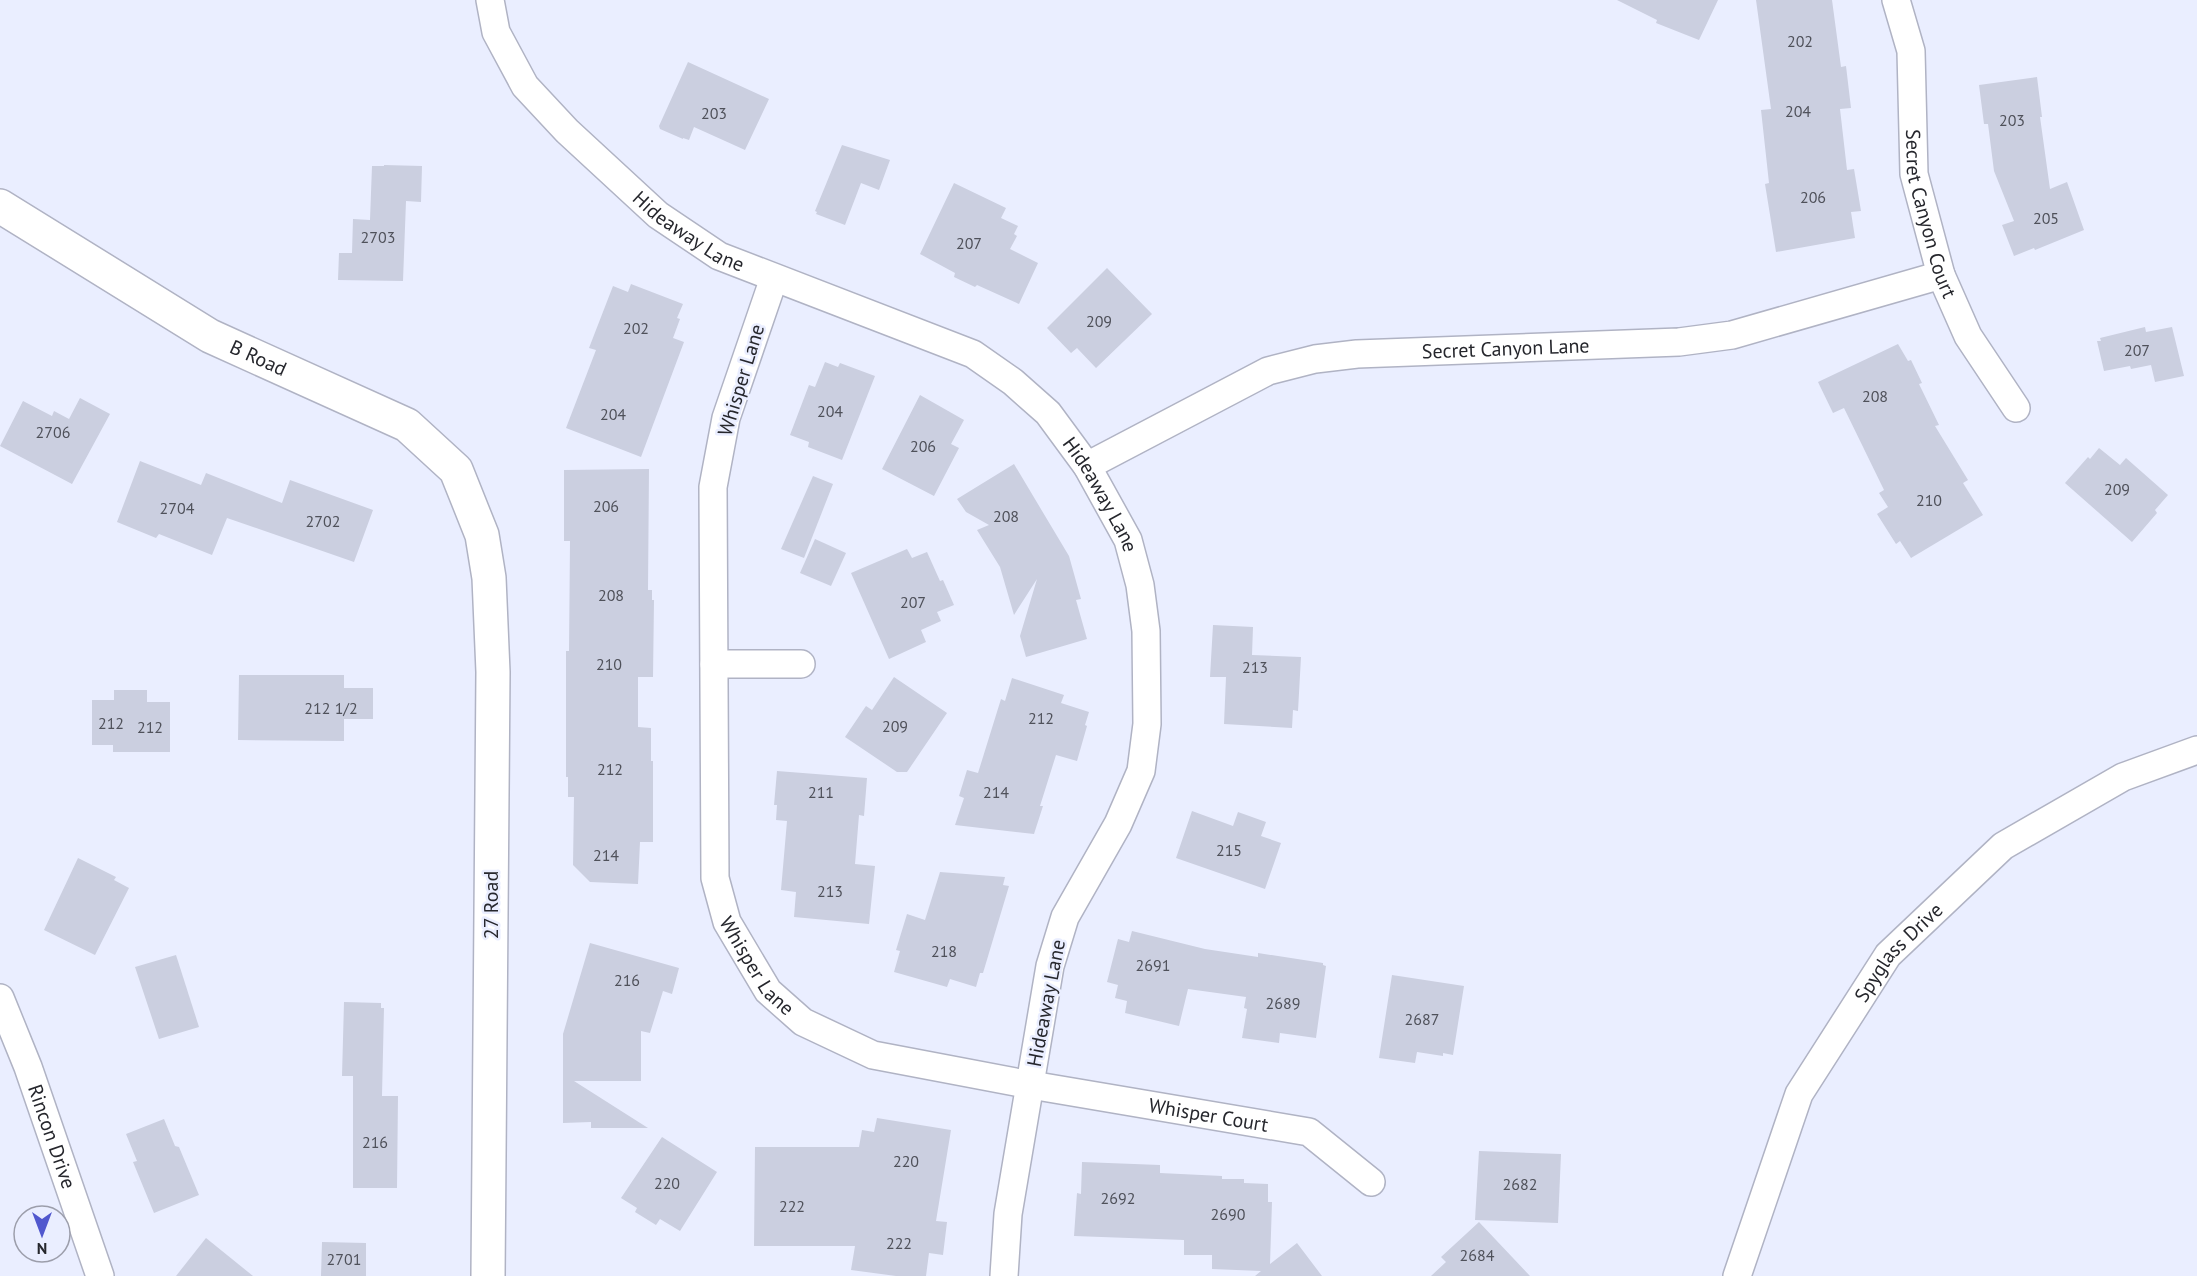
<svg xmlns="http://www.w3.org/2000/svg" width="2197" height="1276" font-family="'PT Sans',sans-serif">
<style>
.building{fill:#cbcfe0}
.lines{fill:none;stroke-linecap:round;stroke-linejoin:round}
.minor-casing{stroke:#b0b3c4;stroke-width:30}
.tertiary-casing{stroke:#b0b3c4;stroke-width:36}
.minor{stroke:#fff;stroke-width:27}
.tertiary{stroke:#fff;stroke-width:33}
.labels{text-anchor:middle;stroke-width:5;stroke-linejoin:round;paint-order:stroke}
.number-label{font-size:16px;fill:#4f515a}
.street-label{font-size:20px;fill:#26272d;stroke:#eaeeff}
</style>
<rect width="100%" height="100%" fill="#eaeeff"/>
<g class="building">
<path d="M 1617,0 L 1718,0 L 1699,40 L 1656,23 L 1657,20 Z"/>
<path d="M 1756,0 L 1832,0 L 1841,67 L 1846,66 L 1851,108 L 1840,109 L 1847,170 L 1854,169 L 1861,211 L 1851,212 L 1855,238 L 1776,252 L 1765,184 L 1769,183 L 1761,110 L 1771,109 Z"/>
<path d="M 688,62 L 769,99 L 745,150 L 694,127 L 689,140 L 683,138 L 683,139 L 660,129 L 659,126 Z"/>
<path d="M 2037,77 L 2042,117 L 2040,117 L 2050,189 L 2067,182 L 2084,230 L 2035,250 L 2034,248 L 2014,256 L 2002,225 L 2014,221 L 1994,171 L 1988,124 L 1984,124 L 1979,85 Z"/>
<path d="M 842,145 L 890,160 L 879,190 L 861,183 L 845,225 L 816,214 L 817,212 L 815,211 Z"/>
<path d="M 384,165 L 422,166 L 421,202 L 406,201 L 403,281 L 338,280 L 339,253 L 352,253 L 353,219 L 370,220 L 372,166 L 384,166 Z"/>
<path d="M 954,183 L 1006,208 L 1001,218 L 1018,226 L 1014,234 L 1017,236 L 1010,249 L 1038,263 L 1019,304 L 977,285 L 975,287 L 954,277 L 955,273 L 920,254 Z"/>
<path d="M 1107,268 L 1152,314 L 1096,368 L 1077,348 L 1071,353 L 1047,328 Z"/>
<path d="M 631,284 L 683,304 L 677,318 L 680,319 L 673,338 L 684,342 L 641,457 L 566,428 L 596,350 L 589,348 L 613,286 L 628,292 Z"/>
<path d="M 2145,327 L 2146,332 L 2172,327 L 2184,376 L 2155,382 L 2151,365 L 2131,369 L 2130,366 L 2104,371 L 2097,341 L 2101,341 L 2100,338 Z"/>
<path d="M 1898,344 L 1908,361 L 1911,360 L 1922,383 L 1919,384 L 1939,425 L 1935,426 L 1968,480 L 1963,483 L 1983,515 L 1911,558 L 1900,541 L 1896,544 L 1877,514 L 1888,507 L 1879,493 L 1884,490 L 1844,408 L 1833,413 L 1818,382 Z"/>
<path d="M 825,362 L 838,367 L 840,363 L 875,376 L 842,460 L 808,447 L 809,442 L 790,435 L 809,385 L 815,387 Z"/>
<path d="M 920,395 L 964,420 L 951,444 L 959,448 L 934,496 L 882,469 Z"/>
<path d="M 80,398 L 110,414 L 72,484 L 0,446 L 23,401 L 52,416 L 54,411 L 69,419 Z"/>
<path d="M 2099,448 L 2120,465 L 2126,458 L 2168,495 L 2155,510 L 2157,513 L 2132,542 L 2065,483 L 2088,457 L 2090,459 Z"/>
<path d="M 140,461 L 201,485 L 206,473 L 282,503 L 290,480 L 373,510 L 354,562 L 227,518 L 212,555 L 159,534 L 156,538 L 117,522 Z"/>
<path d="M 1014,464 L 1069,556 L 1081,599 L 1076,600 L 1087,639 L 1026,657 L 1020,636 L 1037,579 L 1014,615 L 1000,567 L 977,530 L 989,525 L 966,512 L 957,499 Z"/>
<path d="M 649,469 L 648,590 L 652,590 L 652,600 L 654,600 L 653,677 L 638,677 L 638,727 L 651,728 L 651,761 L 653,761 L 653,842 L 640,842 L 638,884 L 590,882 L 573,865 L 574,797 L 568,797 L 568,777 L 566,777 L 566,651 L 569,651 L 570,541 L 564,541 L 564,470 Z"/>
<path d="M 813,476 L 833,484 L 804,558 L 781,549 Z"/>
<path d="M 815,539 L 846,553 L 831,586 L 800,573 Z"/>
<path d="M 907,549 L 912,558 L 927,552 L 940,581 L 943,580 L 954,605 L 937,612 L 941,621 L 921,630 L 926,642 L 889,659 L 851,573 Z"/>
<path d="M 1213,625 L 1253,627 L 1252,655 L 1301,657 L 1298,711 L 1293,710 L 1292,728 L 1224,724 L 1226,677 L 1210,677 Z"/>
<path d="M 239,675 L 344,675 L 344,688 L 373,688 L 373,719 L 344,719 L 344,741 L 238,740 Z"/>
<path d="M 894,677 L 947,713 L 907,772 L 897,772 L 845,737 L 866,706 L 872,710 Z"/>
<path d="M 1012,678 L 1064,695 L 1061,703 L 1089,712 L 1085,725 L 1087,726 L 1077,761 L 1056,755 L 1040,806 L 1043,806 L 1034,834 L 955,825 L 964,798 L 959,796 L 967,770 L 978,773 L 1001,699 L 1005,701 Z"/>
<path d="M 114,690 L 147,690 L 147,702 L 170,702 L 170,752 L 113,752 L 113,745 L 92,745 L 92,700 L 114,700 Z"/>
<path d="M 777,771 L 867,778 L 864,816 L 859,815 L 855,864 L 875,866 L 869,924 L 794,917 L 796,892 L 781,890 L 787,821 L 776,820 L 777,805 L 774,805 Z"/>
<path d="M 1192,811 L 1233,826 L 1238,812 L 1266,822 L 1261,836 L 1281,843 L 1265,889 L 1176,858 Z"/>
<path d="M 78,858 L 116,877 L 114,880 L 129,888 L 95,955 L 44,930 Z"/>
<path d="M 940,872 L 1005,877 L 1003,885 L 1009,886 L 983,973 L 980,973 L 976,987 L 950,979 L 947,987 L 894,972 L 900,951 L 896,950 L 907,914 L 925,920 Z"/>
<path d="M 1132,931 L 1205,949 L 1258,957 L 1258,953 L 1323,963 L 1323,965 L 1326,966 L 1316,1038 L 1280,1033 L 1279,1043 L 1242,1038 L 1247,1009 L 1244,1008 L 1246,997 L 1188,989 L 1179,1026 L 1125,1013 L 1127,1001 L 1115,998 L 1118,985 L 1107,982 L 1118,939 L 1129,942 Z"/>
<path d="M 590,943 L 679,968 L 672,994 L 663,991 L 650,1033 L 641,1031 L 641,1081 L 574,1081 L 648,1128 L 591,1128 L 591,1122 L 563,1123 L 563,1034 Z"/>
<path d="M 176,955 L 199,1027 L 159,1039 L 135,967 Z"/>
<path d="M 1392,975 L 1464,986 L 1453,1055 L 1443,1053 L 1443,1056 L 1417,1052 L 1415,1063 L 1379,1058 Z"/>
<path d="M 344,1002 L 381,1003 L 381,1008 L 384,1008 L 382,1096 L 398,1096 L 397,1188 L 353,1188 L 353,1076 L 342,1076 Z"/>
<path d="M 877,1118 L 951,1130 L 936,1221 L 947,1222 L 943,1255 L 929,1253 L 926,1276 L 896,1276 L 851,1270 L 855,1246 L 754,1246 L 755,1147 L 859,1147 L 862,1130 L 874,1132 Z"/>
<path d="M 164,1119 L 175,1146 L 179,1147 L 199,1195 L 154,1213 L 133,1162 L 137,1161 L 126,1134 Z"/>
<path d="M 662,1137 L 717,1172 L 680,1231 L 660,1219 L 656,1225 L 635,1212 L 637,1208 L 621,1198 Z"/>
<path d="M 1479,1151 L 1561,1154 L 1558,1223 L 1475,1220 Z"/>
<path d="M 1082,1162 L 1160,1165 L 1160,1173 L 1222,1176 L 1222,1179 L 1244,1179 L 1244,1183 L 1268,1184 L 1268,1202 L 1272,1202 L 1270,1264 L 1297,1243 L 1322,1276 L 1255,1276 L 1261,1271 L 1212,1269 L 1212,1255 L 1184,1255 L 1184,1240 L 1074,1236 L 1077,1193 L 1081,1194 Z"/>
<path d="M 1479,1222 L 1530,1276 L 1431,1276 L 1446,1262 L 1441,1257 Z"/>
<path d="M 206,1238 L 253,1276 L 176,1276 Z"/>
<path d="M 322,1242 L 366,1243 L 366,1276 L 321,1276 Z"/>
</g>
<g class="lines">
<defs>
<g id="minor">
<path id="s1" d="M 490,0 L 496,32 L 525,86 L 567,131 L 658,215 L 719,256 L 973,354 L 1013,382 L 1048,413 L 1087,466 L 1128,540 L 1140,585 L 1146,631 L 1147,724 L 1141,771 L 1118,824 L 1065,917 L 1050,966 L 1008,1214 L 1004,1276"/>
<path id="s2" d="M 1896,0 L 1911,51 L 1914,174 L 1941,275 L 1968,336 L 2016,408"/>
<path id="s3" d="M 774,278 L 726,418 L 713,487 L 715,878 L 727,922 L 768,991 L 803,1022 L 873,1055 L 1031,1085 L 1309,1132 L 1371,1182"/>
<path id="s4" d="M 1087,466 L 1268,371 L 1315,359 L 1357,354 L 1679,342 L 1732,335 L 1941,275"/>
<path d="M 714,664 L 801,664"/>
<path id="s5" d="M 0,998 L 28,1067 L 100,1276"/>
<path id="s6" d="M 1737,1276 L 1799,1094 L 1888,955 L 2003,846 L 2123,777 L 2197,750"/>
</g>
<g id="tertiary">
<path id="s7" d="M 0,206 L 210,336 L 407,425 L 456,470 L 482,535 L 489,578 L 493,672 L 488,1276"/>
</g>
</defs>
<use href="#minor" class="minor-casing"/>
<use href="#tertiary" class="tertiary-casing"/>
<use href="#minor" class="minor"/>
<use href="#tertiary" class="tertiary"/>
</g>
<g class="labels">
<g class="number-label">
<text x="1800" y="47">202</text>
<text x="1798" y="117">204</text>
<text x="714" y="119">203</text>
<text x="2012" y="126">203</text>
<text x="1813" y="203">206</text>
<text x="2046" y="224">205</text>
<text x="378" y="243">2703</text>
<text x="969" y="249">207</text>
<text x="1099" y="327">209</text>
<text x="636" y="334">202</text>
<text x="2137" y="356">207</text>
<text x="1875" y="402">208</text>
<text x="830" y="417">204</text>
<text x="613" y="420">204</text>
<text x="53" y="438">2706</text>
<text x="923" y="452">206</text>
<text x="2117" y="495">209</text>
<text x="1929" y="506">210</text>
<text x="606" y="512">206</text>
<text x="177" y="514">2704</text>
<text x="1006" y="522">208</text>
<text x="323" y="527">2702</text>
<text x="611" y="601">208</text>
<text x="913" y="608">207</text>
<text x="609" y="670">210</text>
<text x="1255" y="673">213</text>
<text x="331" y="714">212 1/2</text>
<text x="1041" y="724">212</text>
<text x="111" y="729">212</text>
<text x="895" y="732">209</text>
<text x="150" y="733">212</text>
<text x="610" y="775">212</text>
<text x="821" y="798">211</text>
<text x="996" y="798">214</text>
<text x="1229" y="856">215</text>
<text x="606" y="861">214</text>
<text x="830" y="897">213</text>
<text x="944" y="957">218</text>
<text x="1153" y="971">2691</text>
<text x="627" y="986">216</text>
<text x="1283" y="1009">2689</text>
<text x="1422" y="1025">2687</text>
<text x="375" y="1148">216</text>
<text x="906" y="1167">220</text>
<text x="667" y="1189">220</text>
<text x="1520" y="1190">2682</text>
<text x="1118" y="1204">2692</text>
<text x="792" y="1212">222</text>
<text x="1228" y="1220">2690</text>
<text x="899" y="1249">222</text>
<text x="1477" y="1261">2684</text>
<text x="344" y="1265">2701</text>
</g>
<g class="street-label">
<text dy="7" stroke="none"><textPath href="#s2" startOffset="218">Secret Canyon Court</textPath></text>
<text dy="7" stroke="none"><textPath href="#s1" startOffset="314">Hideaway Lane</textPath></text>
<text dy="7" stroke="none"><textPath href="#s4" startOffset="444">Secret Canyon Lane</textPath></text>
<text dy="7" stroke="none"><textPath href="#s7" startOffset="300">B Road</textPath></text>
<text transform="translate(741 380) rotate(-73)" y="7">Whisper Lane</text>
<text dy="7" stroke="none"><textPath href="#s1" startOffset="818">Hideaway Lane</textPath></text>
<text transform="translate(491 905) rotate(-90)" y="7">27 Road</text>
<text dy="7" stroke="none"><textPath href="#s6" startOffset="366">Spyglass Drive</textPath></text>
<text dy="7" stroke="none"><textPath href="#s3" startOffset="708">Whisper Lane</textPath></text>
<text transform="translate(1046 1003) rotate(-79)" y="7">Hideaway Lane</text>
<text dy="7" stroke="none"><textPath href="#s3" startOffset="1200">Whisper Court</textPath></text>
<text dy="7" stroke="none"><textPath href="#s5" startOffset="148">Rincon Drive</textPath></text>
</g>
</g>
<g transform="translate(42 1234) rotate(180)"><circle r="28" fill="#eaeeff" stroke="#9c9eab" stroke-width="1.5"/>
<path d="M0-4.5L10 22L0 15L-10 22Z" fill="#5158ce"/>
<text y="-9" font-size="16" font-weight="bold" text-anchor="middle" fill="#26272d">N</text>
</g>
</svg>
